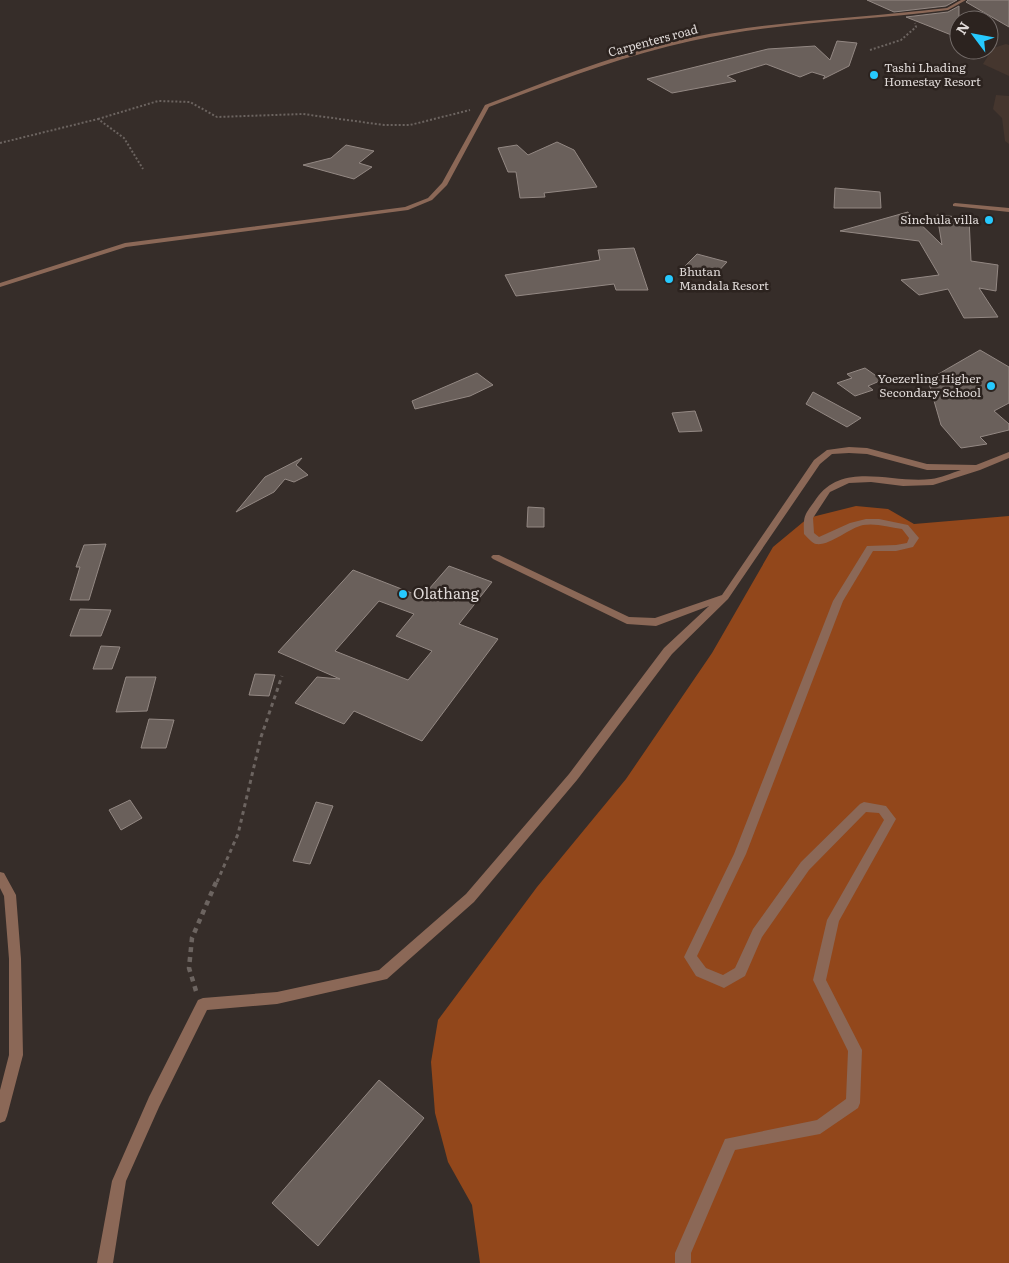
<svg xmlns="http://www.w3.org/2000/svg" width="1009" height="1263" font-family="Literata,serif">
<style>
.built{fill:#45362e}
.forest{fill:#92471b}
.building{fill:#6a605b;stroke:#938883;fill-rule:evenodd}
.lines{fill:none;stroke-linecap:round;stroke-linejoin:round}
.path-far2{stroke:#6c6460;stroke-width:2;stroke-dasharray:2 2;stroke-linecap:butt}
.path-far1{stroke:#6c6460;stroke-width:3;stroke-dasharray:4 4;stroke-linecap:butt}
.path{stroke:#6c6460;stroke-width:4.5;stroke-dasharray:5 5;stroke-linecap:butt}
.minor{fill:#8b6857;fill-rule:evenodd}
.tertiary{fill:#8b6857;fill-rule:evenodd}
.poi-dot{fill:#26c9fe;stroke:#2c231f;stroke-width:2}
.labels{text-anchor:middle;stroke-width:5;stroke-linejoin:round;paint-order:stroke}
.far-street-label{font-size:12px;fill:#dfd9d7;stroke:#2c231f}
.far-poi-label{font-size:12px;fill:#dfd9d7;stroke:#2c231f;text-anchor:start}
.poi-label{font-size:15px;fill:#dfd9d7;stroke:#2c231f;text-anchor:start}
</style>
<rect width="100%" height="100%" fill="#362d29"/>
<g class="built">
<path d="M 1006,44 L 1009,45 L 1009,76 L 983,64 L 993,48 Z"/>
<path d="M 996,95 L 1009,96 L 1009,144 L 1005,141 L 1002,118 L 993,109 Z"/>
</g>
<path class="forest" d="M 856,506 L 888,509 L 914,524 L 1009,516 L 1009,1263 L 480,1263 L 472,1205 L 448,1162 L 435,1113 L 431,1062 L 438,1020 L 537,887 L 626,779 L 712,653 L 773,547 L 808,518 Z"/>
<g class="building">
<path d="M 867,0 L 957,0 L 946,6 L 894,12 Z"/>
<path d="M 968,0 L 1009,0 L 1009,27 L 966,2 Z"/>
<path d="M 959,6 L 959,38 L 906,17 L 948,12 Z"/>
<path d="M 837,41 L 857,43 L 849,66 L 823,79 L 825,76 L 812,72 L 800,77 L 766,64 L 727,76 L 736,81 L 672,93 L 647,79 L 768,49 L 815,46 L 830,60 Z"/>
<path d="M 557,142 L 574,150 L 597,187 L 544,193 L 545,197 L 520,198 L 516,172 L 508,172 L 498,148 L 517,145 L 528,155 Z"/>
<path d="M 346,145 L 374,151 L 359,163 L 372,167 L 354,179 L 303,165 L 331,158 Z"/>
<path d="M 835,188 L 880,192 L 881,208 L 834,208 Z"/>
<path d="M 908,212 L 942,245 L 937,215 L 969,218 L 971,261 L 998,265 L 996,291 L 979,288 L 998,317 L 964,318 L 948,289 L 919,295 L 901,280 L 939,275 L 919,241 L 840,231 Z"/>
<path d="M 634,248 L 648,290 L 616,290 L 614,284 L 516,296 L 505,275 L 600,260 L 598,250 Z"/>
<path d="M 697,254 L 727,262 L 713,277 L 683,268 Z"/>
<path d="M 980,350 L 1009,367 L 1009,403 L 994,411 L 1009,424 L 1009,430 L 980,437 L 987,444 L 961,448 L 941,425 L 928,380 Z"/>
<path d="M 865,368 L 882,380 L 868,386 L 873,390 L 855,396 L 837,383 L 852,378 L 847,374 Z"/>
<path d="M 477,373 L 493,385 L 470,396 L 415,409 L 412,401 Z"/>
<path d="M 813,392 L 861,418 L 847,427 L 806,404 Z"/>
<path d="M 695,411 L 702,431 L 679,432 L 672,413 Z"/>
<path d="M 302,458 L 296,465 L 308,475 L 294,482 L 285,479 L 274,492 L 236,512 L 265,477 Z"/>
<path d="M 528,507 L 544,508 L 544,527 L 527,527 Z"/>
<path d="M 106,544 L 89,600 L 70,600 L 80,567 L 76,567 L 84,545 Z"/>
<path d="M 449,566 L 492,582 L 459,624 L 498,639 L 422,741 L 354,711 L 344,724 L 295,703 L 317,677 L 340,679 L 278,652 L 353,570 L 422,597 ZM 379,601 L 414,614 L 396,636 L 432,651 L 408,680 L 335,651 Z"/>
<path d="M 80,609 L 111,610 L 101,636 L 70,636 Z"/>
<path d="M 101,646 L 120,647 L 112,669 L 93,669 Z"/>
<path d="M 255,674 L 275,675 L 269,696 L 249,695 Z"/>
<path d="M 126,677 L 156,677 L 147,711 L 116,712 Z"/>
<path d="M 149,719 L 174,720 L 166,748 L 141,748 Z"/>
<path d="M 130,800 L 142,818 L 121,830 L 109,810 Z"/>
<path d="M 316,802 L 333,806 L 310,864 L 293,861 Z"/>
<path d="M 379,1080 L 424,1118 L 318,1246 L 272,1203 Z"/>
</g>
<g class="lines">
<g class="path-far2">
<path d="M 870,50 L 901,40 L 916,27 L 915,23"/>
<path d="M 98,119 L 158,101 L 190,102 L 217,117 L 303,114 L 384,125 L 410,125 L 470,110"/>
<path d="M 0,143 L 98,119 L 124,138 L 143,169"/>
</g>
<path class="path-far1" d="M 217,882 L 238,834 L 261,737 L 282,676"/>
<path class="path" d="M 196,991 L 189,968 L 192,938 L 217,880"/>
<g class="minor">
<path d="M 955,203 L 1009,208 L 1009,212 L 953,206 L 953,204 Z"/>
<path d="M 849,447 L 867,448 L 927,464 L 976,465 L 1009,452 L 1009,458 L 980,470 L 933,485 L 903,486 L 871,482 L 849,483 L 830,492 L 813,518 L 814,533 L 819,537 L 850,523 L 866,519 L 879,519 L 908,525 L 919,538 L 913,547 L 896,551 L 873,551 L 843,601 L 746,854 L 697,956 L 706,968 L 723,975 L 735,968 L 753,929 L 801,862 L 860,804 L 864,802 L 886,806 L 896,819 L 839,921 L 826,980 L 862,1050 L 860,1103 L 858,1108 L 820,1134 L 735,1150 L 691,1253 L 691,1263 L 675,1263 L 675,1253 L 725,1139 L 817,1120 L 846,1099 L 848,1051 L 813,980 L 827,920 L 884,820 L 879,813 L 866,812 L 809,870 L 762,937 L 745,976 L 724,988 L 696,976 L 684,957 L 734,854 L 833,601 L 867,546 L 896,545 L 907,543 L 909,538 L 902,529 C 889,527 876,523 863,525 C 849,528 830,546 816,544 C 812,543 807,537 804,534 C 803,514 805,515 816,499 C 843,460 892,484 931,479 C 941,478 951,473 961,470 L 927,470 L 867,454 L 849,453 L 832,454 L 820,464 L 728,599 L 672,654 L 577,780 L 474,902 L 387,979 L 277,1004 L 207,1010 L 159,1107 L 126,1181 L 113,1263 L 97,1263 L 112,1181 L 149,1097 L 198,1000 L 203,998 L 277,992 L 379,970 L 466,894 L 569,774 L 664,648 L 709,606 L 656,626 L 627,624 L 493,559 L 491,557 L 493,555 L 499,555 L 629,617 L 655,618 L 722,595 L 814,460 L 827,450 Z"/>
<path d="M 0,872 L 4,873 L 16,895 L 21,959 L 23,1055 L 7,1116 L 5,1121 L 0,1123 L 0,1090 L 9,1055 L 9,959 L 4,896 L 0,888 Z"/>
</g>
<path class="tertiary" d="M 961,0 L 966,0 L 948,10 C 863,21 775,22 691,41 C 622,56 555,82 489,107 L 447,185 L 432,200 L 408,210 L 126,247 L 0,287 L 0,283 L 125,243 L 405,207 L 428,198 L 442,183 L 485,105 C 553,79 623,51 694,37 C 778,20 863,18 947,8 Z"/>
</g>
<g class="poi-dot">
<circle cx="874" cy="75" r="5"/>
<circle cx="989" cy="220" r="5"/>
<circle cx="669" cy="279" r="5"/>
<circle cx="991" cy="386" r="5"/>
<circle cx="403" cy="594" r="5"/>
</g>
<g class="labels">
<g class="far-street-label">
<text transform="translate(653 41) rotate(-15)" y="4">Carpenters road</text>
</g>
<g class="far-poi-label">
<text x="884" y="72">Tashi Lhading<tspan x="884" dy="14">Homestay Resort</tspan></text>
<text x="979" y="224" text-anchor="end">Sinchula villa</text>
<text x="679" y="276">Bhutan<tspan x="679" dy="14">Mandala Resort</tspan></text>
<text x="981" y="383" text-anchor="end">Yoezerling Higher<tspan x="981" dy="14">Secondary School</tspan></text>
</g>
<g class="poi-label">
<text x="413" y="599">Olathang</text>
</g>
</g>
<g transform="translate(974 35) rotate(302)"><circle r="24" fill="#2c231f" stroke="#746c69"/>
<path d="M0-4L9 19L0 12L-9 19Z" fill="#26c9fe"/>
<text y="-8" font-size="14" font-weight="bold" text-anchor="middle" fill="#dfd9d7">N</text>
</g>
</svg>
